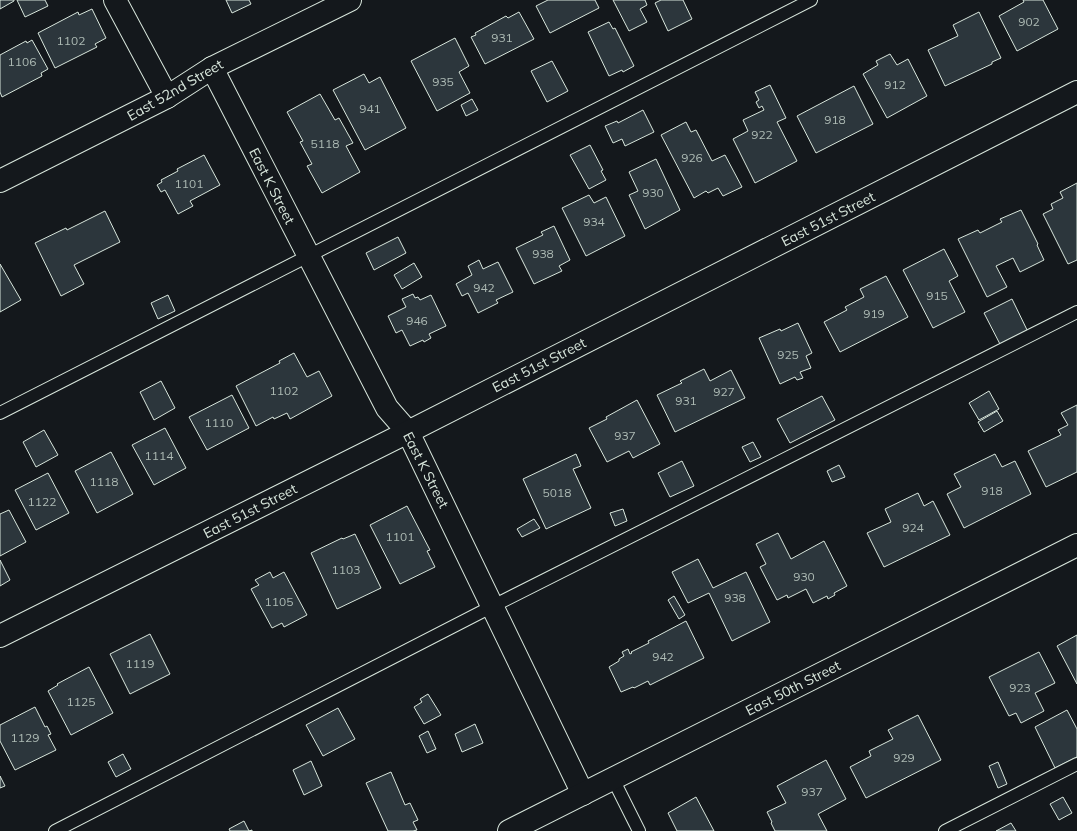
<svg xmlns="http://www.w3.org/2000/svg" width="1077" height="831" font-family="Mulish,sans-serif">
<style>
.building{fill:#2c363c;stroke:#d8e6dc}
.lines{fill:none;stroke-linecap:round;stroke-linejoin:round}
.service-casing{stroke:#d8e6dc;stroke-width:14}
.minor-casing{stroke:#d8e6dc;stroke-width:24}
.service{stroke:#14181c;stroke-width:12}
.minor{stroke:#14181c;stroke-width:22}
.labels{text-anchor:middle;stroke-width:3;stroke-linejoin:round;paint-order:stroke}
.number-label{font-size:12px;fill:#adbab4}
.street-label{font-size:14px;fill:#d8e6dc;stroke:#14181c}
</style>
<rect width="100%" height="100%" fill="#14181c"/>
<g class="building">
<path d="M 0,0 L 14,0 L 14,1 L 0,9 Z"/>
<path d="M 17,0 L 45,0 L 48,6 L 25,17 Z"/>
<path d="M 226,0 L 249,0 L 251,4 L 232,13 Z"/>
<path d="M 548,0 L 595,0 L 599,8 L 550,33 L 536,6 Z"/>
<path d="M 613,0 L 645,0 L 647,5 L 640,9 L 647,22 L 629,31 Z"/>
<path d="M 661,0 L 683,0 L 692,19 L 668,31 L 655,3 Z"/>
<path d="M 1023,0 L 1043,0 L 1058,29 L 1017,51 L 999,16 L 1024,2 Z"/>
<path d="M 92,9 L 106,38 L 95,44 L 97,47 L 55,68 L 38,33 L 78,12 L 79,15 Z"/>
<path d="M 519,12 L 534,39 L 485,64 L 471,37 L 476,35 L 475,33 L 506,16 L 508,18 Z"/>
<path d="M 979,12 L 1001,58 L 992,62 L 992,64 L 945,86 L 928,50 L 958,36 L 953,25 Z"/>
<path d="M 609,22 L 613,29 L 615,28 L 634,66 L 623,72 L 622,70 L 609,76 L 588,32 Z"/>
<path d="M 455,38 L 469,66 L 459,72 L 470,93 L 437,111 L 411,61 Z"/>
<path d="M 32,40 L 48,69 L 41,73 L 42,76 L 2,97 L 0,92 L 0,55 L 26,41 L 27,43 Z"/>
<path d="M 890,54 L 897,65 L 908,59 L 927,96 L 887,118 L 863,74 L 878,65 L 876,61 Z"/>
<path d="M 552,61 L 568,91 L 547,102 L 531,71 Z"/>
<path d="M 364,74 L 369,83 L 380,77 L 406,128 L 365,150 L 333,90 Z"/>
<path d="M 770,85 L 786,118 L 777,122 L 797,161 L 755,183 L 733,139 L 748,131 L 743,120 L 764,110 L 762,106 L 759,108 L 756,102 L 759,100 L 755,92 Z"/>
<path d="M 854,86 L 873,124 L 816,153 L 797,116 Z"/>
<path d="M 320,94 L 335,120 L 339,118 L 353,143 L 346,146 L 360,172 L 322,193 L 307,166 L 312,164 L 300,142 L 303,141 L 287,112 Z"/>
<path d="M 472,99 L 478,110 L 466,116 L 461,105 Z"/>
<path d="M 643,110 L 654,132 L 625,146 L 622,139 L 613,143 L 605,126 L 617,121 L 618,123 Z"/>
<path d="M 686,122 L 691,132 L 696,130 L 712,161 L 725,155 L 742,187 L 723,196 L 718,188 L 708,193 L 706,191 L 694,198 L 661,135 Z"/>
<path d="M 590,145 L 603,170 L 601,171 L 606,180 L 589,189 L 570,155 Z"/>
<path d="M 204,155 L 220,185 L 190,201 L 193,206 L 178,214 L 165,190 L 161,192 L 157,185 L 162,182 L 161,180 L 178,171 L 177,169 Z"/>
<path d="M 656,159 L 680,210 L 645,229 L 629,195 L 638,191 L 629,172 Z"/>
<path d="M 1077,183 L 1077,260 L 1068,264 L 1043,214 L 1053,209 L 1051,204 L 1063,198 L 1060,192 Z"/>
<path d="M 589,195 L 594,203 L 606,197 L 625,236 L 586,256 L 562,208 Z"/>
<path d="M 1021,210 L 1038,244 L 1037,245 L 1044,260 L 1020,272 L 1013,258 L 996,266 L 1007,287 L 987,297 L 958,239 L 978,230 L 980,233 L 1002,222 L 1000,219 Z"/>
<path d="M 105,211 L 120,242 L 74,265 L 84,284 L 61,296 L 35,243 L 66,228 L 67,230 Z"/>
<path d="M 554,226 L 570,260 L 559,266 L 562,271 L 534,284 L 516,248 L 543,235 L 541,232 Z"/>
<path d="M 398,237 L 406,253 L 374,270 L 366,253 Z"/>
<path d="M 944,249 L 958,276 L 949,281 L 965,312 L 933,328 L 903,270 Z"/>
<path d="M 479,260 L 483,269 L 498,262 L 513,292 L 496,300 L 498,303 L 478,313 L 468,293 L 462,296 L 456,284 L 472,275 L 468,266 Z"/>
<path d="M 414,263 L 422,277 L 402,289 L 394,275 Z"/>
<path d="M 0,264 L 21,300 L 0,312 Z"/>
<path d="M 886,276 L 908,317 L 840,352 L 824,322 L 847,310 L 845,307 L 864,297 L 860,289 Z"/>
<path d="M 413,294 L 415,298 L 418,297 L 420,300 L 431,295 L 446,326 L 429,334 L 431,338 L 424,342 L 423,340 L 410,346 L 402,330 L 396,333 L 388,316 L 406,307 L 402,299 Z"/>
<path d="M 168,295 L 175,311 L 158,319 L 151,303 Z"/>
<path d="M 1012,299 L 1029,334 L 1002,348 L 984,313 Z"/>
<path d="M 798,323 L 812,353 L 806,356 L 811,368 L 800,372 L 803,378 L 797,380 L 795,377 L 780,384 L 759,338 L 780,329 L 781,331 Z"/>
<path d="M 294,353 L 307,377 L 319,371 L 332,396 L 290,419 L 287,413 L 274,419 L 273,417 L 256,426 L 236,386 L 280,363 L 279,361 Z"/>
<path d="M 704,369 L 710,381 L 731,370 L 745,398 L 675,432 L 657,395 L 682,383 L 680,381 Z"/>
<path d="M 161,381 L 175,408 L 154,420 L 140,392 Z"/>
<path d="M 989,391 L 999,409 L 979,420 L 969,403 Z"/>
<path d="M 232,395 L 249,428 L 207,450 L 189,417 Z"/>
<path d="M 822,396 L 835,420 L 790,443 L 777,419 Z"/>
<path d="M 637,400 L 660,444 L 633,458 L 629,451 L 607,462 L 589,428 L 607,419 L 606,417 Z"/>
<path d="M 1077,405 L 1077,472 L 1046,487 L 1028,451 L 1061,435 L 1058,430 L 1068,425 L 1061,413 Z"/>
<path d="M 997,411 L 1003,421 L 984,432 L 978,422 Z"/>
<path d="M 165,428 L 186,468 L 154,485 L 132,445 Z"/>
<path d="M 44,430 L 58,455 L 36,467 L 23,442 Z"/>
<path d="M 753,442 L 761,457 L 750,462 L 742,447 Z"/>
<path d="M 111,452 L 133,494 L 97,513 L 75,471 Z"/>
<path d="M 576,454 L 581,466 L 573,469 L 591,508 L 546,529 L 523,479 Z"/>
<path d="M 995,454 L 1002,467 L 1015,461 L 1031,494 L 964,528 L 947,494 L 961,487 L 954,474 Z"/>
<path d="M 682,461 L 694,486 L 670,497 L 658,473 Z"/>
<path d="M 839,465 L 845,477 L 832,482 L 827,471 Z"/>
<path d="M 48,473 L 69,513 L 36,530 L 15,490 Z"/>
<path d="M 918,493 L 924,506 L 933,501 L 950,535 L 884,567 L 867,533 L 891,522 L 885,509 Z"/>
<path d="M 407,506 L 430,550 L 427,551 L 435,567 L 400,584 L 370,525 Z"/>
<path d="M 623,509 L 627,521 L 615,526 L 610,513 Z"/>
<path d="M 9,510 L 26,542 L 0,556 L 0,514 Z"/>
<path d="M 534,519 L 540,528 L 522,537 L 517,529 Z"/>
<path d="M 778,533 L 791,559 L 824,541 L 847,586 L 834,593 L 835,595 L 828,599 L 827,596 L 813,603 L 806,589 L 788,598 L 787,595 L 777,600 L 760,567 L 766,564 L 756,544 Z"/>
<path d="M 355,534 L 381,588 L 337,609 L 311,553 L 342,538 L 343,539 Z"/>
<path d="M 698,559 L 713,588 L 746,572 L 770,622 L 732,641 L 709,593 L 688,603 L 672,572 Z"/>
<path d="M 0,560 L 10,580 L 0,586 Z"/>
<path d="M 270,572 L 273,578 L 284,572 L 307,615 L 284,627 L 282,623 L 272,628 L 251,589 L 259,585 L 255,580 Z"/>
<path d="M 674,596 L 685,615 L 679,619 L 668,600 Z"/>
<path d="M 686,621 L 704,658 L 650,685 L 648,681 L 634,688 L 633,687 L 621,692 L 609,667 L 619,661 L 619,659 L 624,656 L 622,652 L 628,649 L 630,654 L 632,653 L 631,652 L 649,643 L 648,641 Z"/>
<path d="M 150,634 L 170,674 L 130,694 L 110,654 Z"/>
<path d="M 1077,635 L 1077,684 L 1057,646 Z"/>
<path d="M 1039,652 L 1055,683 L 1035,693 L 1044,711 L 1021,723 L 1016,713 L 1009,716 L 989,677 Z"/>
<path d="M 89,667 L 113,713 L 71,735 L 48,691 L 58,685 L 57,684 Z"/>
<path d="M 428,694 L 441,715 L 424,724 L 414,707 L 422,702 L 420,699 Z"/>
<path d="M 35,707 L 45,727 L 47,726 L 51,734 L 48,735 L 56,750 L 15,770 L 0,741 L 0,725 Z"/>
<path d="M 338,708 L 355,739 L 323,756 L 306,725 Z"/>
<path d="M 1067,710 L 1077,729 L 1077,757 L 1055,768 L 1035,727 Z"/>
<path d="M 918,715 L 941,760 L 866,798 L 850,767 L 871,756 L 869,751 L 893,739 L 888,730 Z"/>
<path d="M 475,724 L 483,743 L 462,752 L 455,734 Z"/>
<path d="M 428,731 L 436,749 L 427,753 L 419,736 Z"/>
<path d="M 123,754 L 131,769 L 116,777 L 108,762 Z"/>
<path d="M 826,760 L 846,799 L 818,814 L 827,831 L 775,831 L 771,823 L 772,822 L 767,812 L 786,803 L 777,786 Z"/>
<path d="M 311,761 L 322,786 L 304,795 L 293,770 Z"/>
<path d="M 998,762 L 1007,784 L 998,788 L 989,766 Z"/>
<path d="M 391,772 L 405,805 L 410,803 L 418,820 L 413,822 L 417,830 L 413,831 L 388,831 L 366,783 Z"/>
<path d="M 0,776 L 5,786 L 0,788 Z"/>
<path d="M 696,797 L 714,831 L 677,831 L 668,813 Z"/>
<path d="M 1063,797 L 1072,813 L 1059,820 L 1050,804 Z"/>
<path d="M 244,821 L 249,831 L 252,830 L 252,831 L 230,831 L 229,829 Z"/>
<path d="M 1011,823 L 1016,831 L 996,831 Z"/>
</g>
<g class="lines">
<defs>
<g id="service">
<path d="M 0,413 L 811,0"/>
<path d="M 613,779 L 639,831"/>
<path d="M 55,831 L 493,606 L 1077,312"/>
<path d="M 945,831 L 1077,764"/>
</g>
<g id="minor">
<path d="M 115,0 L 167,97"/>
<path d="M 212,68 L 387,408 L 408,432 L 583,794"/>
<path d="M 0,181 L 167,97 L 212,68 L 350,0"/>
<path d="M 0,636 L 408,432 L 1077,92"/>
<path d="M 509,831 L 1077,545"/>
</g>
</defs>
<use href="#service" class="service-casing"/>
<use href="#minor" class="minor-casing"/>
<use href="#service" class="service"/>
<use href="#minor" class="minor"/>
</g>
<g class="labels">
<g class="number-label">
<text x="1029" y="26">902</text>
<text x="502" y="42">931</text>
<text x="71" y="45">1102</text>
<text x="22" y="66">1106</text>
<text x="443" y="86">935</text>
<text x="895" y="89">912</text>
<text x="370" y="113">941</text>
<text x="835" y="124">918</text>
<text x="762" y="139">922</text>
<text x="325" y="148">5118</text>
<text x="692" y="162">926</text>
<text x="189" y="188">1101</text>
<text x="653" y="197">930</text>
<text x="594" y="226">934</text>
<text x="543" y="258">938</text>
<text x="484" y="292">942</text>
<text x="937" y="300">915</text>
<text x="874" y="318">919</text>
<text x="417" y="325">946</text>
<text x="788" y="359">925</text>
<text x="284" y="395">1102</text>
<text x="724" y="396">927</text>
<text x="686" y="405">931</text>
<text x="219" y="427">1110</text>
<text x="625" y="440">937</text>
<text x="159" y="460">1114</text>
<text x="104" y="486">1118</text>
<text x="992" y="495">918</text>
<text x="557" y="497">5018</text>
<text x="42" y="506">1122</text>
<text x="913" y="532">924</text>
<text x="400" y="541">1101</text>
<text x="346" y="574">1103</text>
<text x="804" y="581">930</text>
<text x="735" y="602">938</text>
<text x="279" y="606">1105</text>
<text x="663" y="661">942</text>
<text x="140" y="668">1119</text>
<text x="1020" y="692">923</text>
<text x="81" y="706">1125</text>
<text x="25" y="742">1129</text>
<text x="904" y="762">929</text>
<text x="812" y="796">937</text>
</g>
<g class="street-label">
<text transform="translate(175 90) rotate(-30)" y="5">East 52nd Street</text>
<text transform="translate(272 186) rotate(63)" y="5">East K Street</text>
<text transform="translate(828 219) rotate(-27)" y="5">East 51st Street</text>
<text transform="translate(539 365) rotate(-27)" y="5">East 51st Street</text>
<text transform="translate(426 470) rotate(63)" y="5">East K Street</text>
<text transform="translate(250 511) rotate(-27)" y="5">East 51st Street</text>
<text transform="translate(793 688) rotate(-27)" y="5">East 50th Street</text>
</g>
</g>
</svg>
